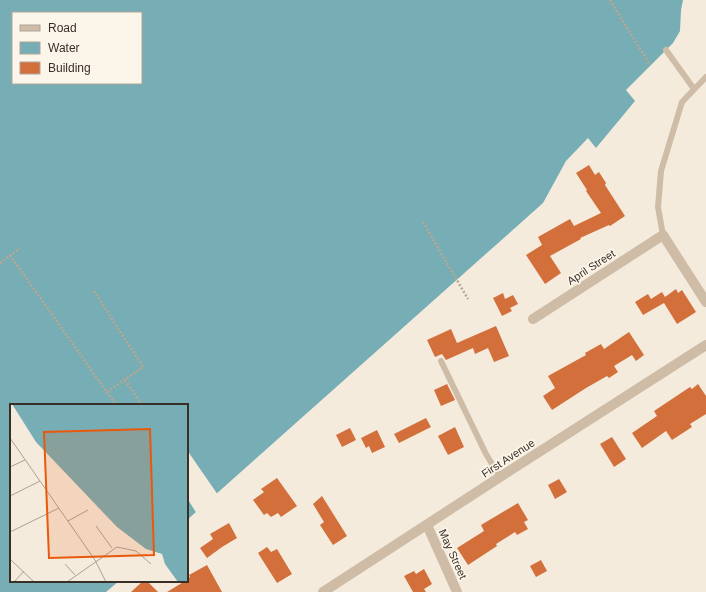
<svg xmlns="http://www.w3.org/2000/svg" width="706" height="592" font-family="Helvetica,sans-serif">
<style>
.water{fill:#77adb5;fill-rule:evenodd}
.pier{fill:#f5ebdc}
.building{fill:#d36f3b}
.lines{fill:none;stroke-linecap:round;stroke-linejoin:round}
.path{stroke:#bba690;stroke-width:2.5;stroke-dasharray:2 2;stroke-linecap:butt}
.service{stroke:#cfbca6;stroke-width:6}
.minor{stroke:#cfbca6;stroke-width:10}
.tertiary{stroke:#cfbca6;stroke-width:10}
.labels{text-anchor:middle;stroke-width:3.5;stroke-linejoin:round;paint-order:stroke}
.street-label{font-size:11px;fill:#3a2f28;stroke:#fcf5e9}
.inset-road{fill:none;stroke:#aaa094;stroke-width:1}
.view{fill:#e8590c;fill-opacity:0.15;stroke:#e8590c;stroke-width:2}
.inset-edge{fill:none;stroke:#3a2f28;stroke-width:2}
</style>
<rect width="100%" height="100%" fill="#f5ebdc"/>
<path class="water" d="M 0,0 L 683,0 L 681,10 L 680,31 L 673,43 L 626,90 L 635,101 L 596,148 L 588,138 L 566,161 L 543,203 L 187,520 L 187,405 L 11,405 L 11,581 L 119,581 L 106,592 L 0,592 ZM 13,13 L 141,13 L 141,83 L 13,83 Z"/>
<path class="pier" d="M 187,450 L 218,495 L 197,514 L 187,498 Z"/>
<g class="building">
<path d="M 589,165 L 595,175 L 599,172 L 606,183 L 605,185 L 625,216 L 610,226 L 609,225 L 580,238 L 581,239 L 550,256 L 561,273 L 545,284 L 526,255 L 542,245 L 538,237 L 570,219 L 574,226 L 601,213 L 586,191 L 587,190 L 576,173 Z"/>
<path d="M 676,289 L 678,293 L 682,290 L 696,312 L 677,324 L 664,303 L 643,315 L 635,302 L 648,294 L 651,299 L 662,292 L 665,297 Z"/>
<path d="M 503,293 L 505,299 L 513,295 L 518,304 L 510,308 L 512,311 L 502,316 L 493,298 Z"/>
<path d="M 496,326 L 509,356 L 494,362 L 488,348 L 475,354 L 473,348 L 446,360 L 442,354 L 435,357 L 427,340 L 451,329 L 457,343 Z"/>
<path d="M 629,332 L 644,355 L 636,361 L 632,355 L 614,366 L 618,372 L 609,378 L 607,376 L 586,388 L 552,410 L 543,396 L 555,388 L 548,376 L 586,355 L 585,353 L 601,344 L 604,349 Z"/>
<path d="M 447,384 L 455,400 L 441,406 L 434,390 Z"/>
<path d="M 698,384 L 706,396 L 706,414 L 690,424 L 692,427 L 672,440 L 666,431 L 642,448 L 632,433 L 657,416 L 654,411 L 690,387 L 692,389 Z"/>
<path d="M 426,418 L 431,427 L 399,443 L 394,434 Z"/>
<path d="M 455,427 L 464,447 L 448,455 L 438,436 Z"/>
<path d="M 350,428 L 356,440 L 342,447 L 336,435 Z"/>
<path d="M 377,430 L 385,447 L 372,453 L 369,446 L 366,448 L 361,438 Z"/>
<path d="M 612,437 L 626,459 L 614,467 L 600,444 Z"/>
<path d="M 277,478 L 297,506 L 281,517 L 278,513 L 271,517 L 267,513 L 264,515 L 253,500 L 264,492 L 261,489 Z"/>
<path d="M 559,479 L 567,492 L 555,499 L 548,485 Z"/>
<path d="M 322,496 L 347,536 L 333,545 L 320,525 L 324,522 L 313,504 Z"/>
<path d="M 518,503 L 528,520 L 524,522 L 528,529 L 517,535 L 515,532 L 496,544 L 497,546 L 468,565 L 457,548 L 484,531 L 481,525 Z"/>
<path d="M 229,523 L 237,538 L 222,547 L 207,558 L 200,548 L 213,539 L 210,534 Z"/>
<path d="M 267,547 L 271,552 L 277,549 L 292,574 L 277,583 L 258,553 Z"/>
<path d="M 541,560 L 547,571 L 536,577 L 530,566 Z"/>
<path d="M 207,565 L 222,592 L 167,592 L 185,581 L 187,581 L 187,579 L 190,577 L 189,575 Z"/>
<path d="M 424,569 L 432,584 L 424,589 L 426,592 L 413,592 L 404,576 L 414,571 L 416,574 Z"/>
<path d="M 143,581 L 147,581 L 158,592 L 131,592 Z"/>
</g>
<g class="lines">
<g class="path">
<path d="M 610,0 L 650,65"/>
<path d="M 423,222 L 468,299"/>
<path d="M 10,255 L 116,405"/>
<path d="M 0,263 L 20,248"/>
<path d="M 94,291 L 143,367 L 107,392"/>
<path d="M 125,380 L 142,405"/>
</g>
<g class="service">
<path d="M 666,50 L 694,89"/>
<path d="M 663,235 L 658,207 L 661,171 L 682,102 L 706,77"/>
<path d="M 441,361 L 486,454 L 500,477"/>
</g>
<g class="minor">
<path d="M 533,319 L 663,235 L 706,302"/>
<path d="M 427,525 L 457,592"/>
</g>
<path class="tertiary" d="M 323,592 L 500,477 L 706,345"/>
</g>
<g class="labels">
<g class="street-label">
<text transform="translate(591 267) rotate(-33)" y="4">April Street</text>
<text transform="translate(508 458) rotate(-33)" y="4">First Avenue</text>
<text transform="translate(453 554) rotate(66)" y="4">May Street</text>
</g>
</g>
<g transform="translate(10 404)">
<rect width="178" height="178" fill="#f5ebdc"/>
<path d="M 2,0 L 178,0 L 178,178 L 168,178 L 155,160 L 152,150 L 136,145 L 107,123 L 26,38 Z" fill="#77adb5"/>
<path class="inset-road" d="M 0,34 L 85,156 L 96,178M 0,63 L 15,56M 0,92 L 30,77M 58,117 L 78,106M 86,122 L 102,144M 0,128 L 49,104M 0,155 L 24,178M 55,160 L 65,171M 4,178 L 14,167M 57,178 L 107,143 L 126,147 L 141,160"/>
<path class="view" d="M 140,25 L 144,151 L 39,154 L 34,28 Z"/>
<rect width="178" height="178" class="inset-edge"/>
</g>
<rect x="12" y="12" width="130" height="72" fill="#fcf5e9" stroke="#aea69c"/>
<rect x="20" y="25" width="20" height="6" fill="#cfbca6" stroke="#aea69c"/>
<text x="48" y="32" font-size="12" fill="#3a2f28">Road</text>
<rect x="20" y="42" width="20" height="12" fill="#77adb5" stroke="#aea69c"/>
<text x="48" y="52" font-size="12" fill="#3a2f28">Water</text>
<rect x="20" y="62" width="20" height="12" fill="#d36f3b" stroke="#aea69c"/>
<text x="48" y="72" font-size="12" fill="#3a2f28">Building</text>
</svg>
